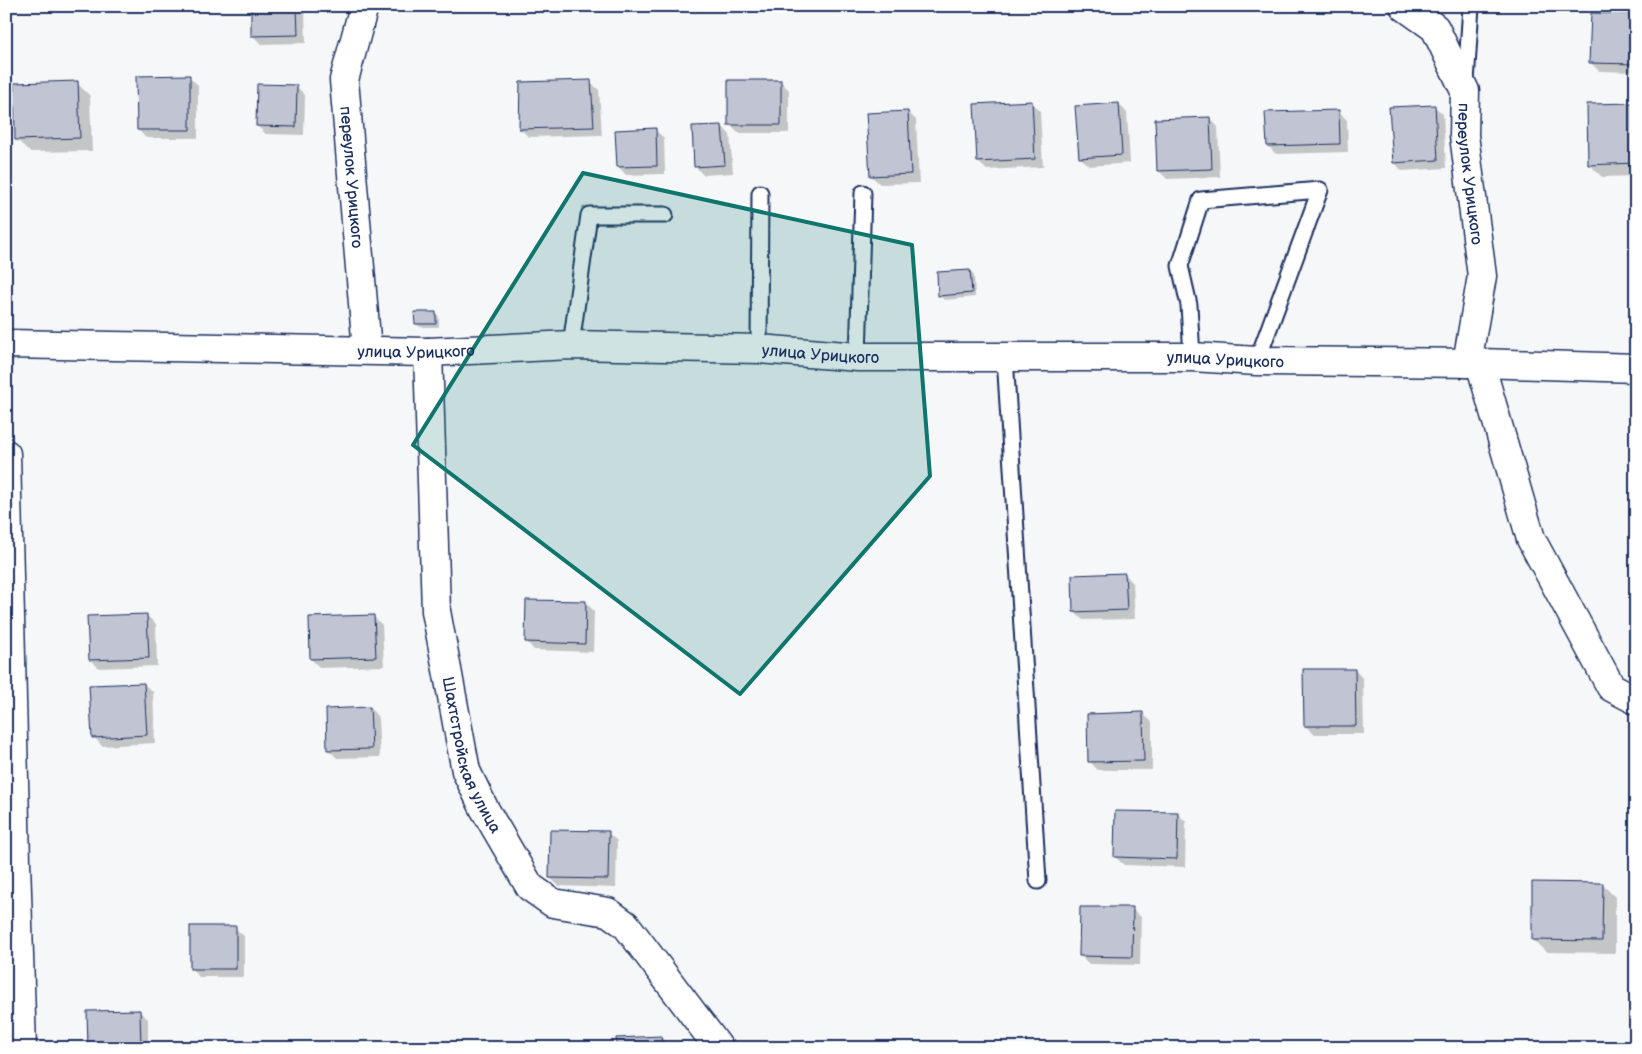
<svg xmlns="http://www.w3.org/2000/svg" width="1642" height="1054" font-family="'Balsamiq Sans',sans-serif">
<style>
.shadow{fill:#0003}
.building{fill:#c0c4d3;stroke:#1b2f5e}
.lines{fill:none;stroke-linecap:round;stroke-linejoin:round}
.lane-casing{stroke:#1b2f5e;stroke-width:19}
.street-casing{stroke:#1b2f5e;stroke-width:31}
.lane{stroke:#fff;stroke-width:15}
.street{stroke:#fff;stroke-width:28}
.marked{fill:#0f766e;fill-opacity:0.2;stroke:#0f766e;stroke-width:4;stroke-linejoin:round}
.labels{text-anchor:middle;stroke-width:4;stroke-linejoin:round;paint-order:stroke}
.street-label{font-size:16px;fill:#1b2f5e;stroke:#fff}
</style>
<rect width="100%" height="100%" fill="#f6f7f9"/>
<filter id="ink" filterUnits="userSpaceOnUse"><feTurbulence type="fractalNoise" baseFrequency=".02" numOctaves="2"/><feDisplacementMap in="SourceGraphic" scale="10" xChannelSelector="R" yChannelSelector="G"/><feConvolveMatrix kernelMatrix="1 2 1 2 8 2 1 2 1" color-interpolation-filters="sRGB"/></filter>
<g filter="url(#ink)">
<g class="shadow">
<path d="M 252,6 L 299,6 L 305,13 L 306,43 L 261,44 L 252,35 Z"/>
<path d="M 1636,16 L 1636,72 L 1599,71 L 1591,63 Z"/>
<path d="M 189,77 L 198,85 L 198,138 L 146,138 L 138,130 Z"/>
<path d="M 780,81 L 789,90 L 789,133 L 738,133 L 730,125 Z"/>
<path d="M 590,82 L 599,90 L 602,135 L 529,137 L 520,129 Z"/>
<path d="M 77,83 L 90,96 L 92,151 L 30,152 L 17,140 Z"/>
<path d="M 297,87 L 305,95 L 304,135 L 266,134 L 257,126 Z"/>
<path d="M 1031,102 L 1040,111 L 1043,167 L 987,170 L 978,162 Z"/>
<path d="M 1119,104 L 1127,113 L 1130,163 L 1089,166 L 1080,157 Z"/>
<path d="M 1636,104 L 1636,176 L 1602,177 L 1589,164 Z"/>
<path d="M 1434,106 L 1443,114 L 1446,168 L 1402,171 L 1394,162 Z"/>
<path d="M 1338,111 L 1347,120 L 1348,152 L 1276,154 L 1268,146 Z"/>
<path d="M 908,112 L 916,120 L 919,183 L 880,184 L 871,176 Z"/>
<path d="M 1210,118 L 1218,127 L 1220,177 L 1167,179 L 1159,171 Z"/>
<path d="M 722,126 L 730,135 L 733,173 L 703,175 L 695,166 Z"/>
<path d="M 655,130 L 664,138 L 665,174 L 626,175 L 618,166 Z"/>
<path d="M 970,271 L 974,275 L 975,297 L 944,300 L 940,296 Z"/>
<path d="M 435,313 L 439,317 L 439,327 L 420,327 L 416,323 Z"/>
<path d="M 1125,574 L 1133,583 L 1135,619 L 1083,620 L 1074,612 Z"/>
<path d="M 586,603 L 594,611 L 593,652 L 534,650 L 526,641 Z"/>
<path d="M 147,616 L 156,624 L 157,666 L 99,668 L 90,660 Z"/>
<path d="M 374,617 L 382,625 L 384,666 L 320,668 L 311,659 L 310,618 Z"/>
<path d="M 1355,670 L 1363,679 L 1364,734 L 1314,734 L 1305,726 Z"/>
<path d="M 144,684 L 153,692 L 155,743 L 102,746 L 94,737 Z"/>
<path d="M 370,708 L 378,717 L 380,757 L 337,758 L 328,749 Z"/>
<path d="M 1143,714 L 1152,722 L 1152,770 L 1098,770 L 1090,762 Z"/>
<path d="M 1177,813 L 1186,822 L 1185,867 L 1124,865 L 1115,857 Z"/>
<path d="M 608,833 L 617,841 L 616,888 L 559,886 L 550,878 Z"/>
<path d="M 1602,884 L 1615,897 L 1615,953 L 1546,952 L 1533,940 Z"/>
<path d="M 1132,909 L 1141,917 L 1140,965 L 1089,964 L 1081,956 Z"/>
<path d="M 235,928 L 244,936 L 244,977 L 199,977 L 191,968 Z"/>
<path d="M 139,1011 L 148,1019 L 148,1048 L 89,1048 Z"/>
<path d="M 661,1037 L 669,1046 L 669,1048 L 618,1048 Z"/>
</g>
<g class="building">
<path d="M 251,6 L 297,6 L 298,35 L 251,36 Z"/>
<path d="M 1591,13 L 1636,14 L 1636,64 L 1589,63 Z"/>
<path d="M 190,75 L 190,130 L 137,130 L 136,76 Z"/>
<path d="M 591,80 L 594,127 L 519,129 L 520,82 Z"/>
<rect x="728" y="80" width="53" height="45"/>
<path d="M 78,81 L 80,138 L 15,140 L 14,83 Z"/>
<path d="M 257,84 L 297,85 L 296,127 L 256,126 Z"/>
<path d="M 1032,101 L 1035,159 L 977,162 L 974,104 Z"/>
<path d="M 1119,103 L 1122,155 L 1079,158 L 1075,106 Z"/>
<path d="M 1636,103 L 1636,163 L 1588,165 L 1587,104 Z"/>
<path d="M 1435,105 L 1438,160 L 1393,163 L 1389,107 Z"/>
<path d="M 1339,110 L 1340,144 L 1267,146 L 1265,112 Z"/>
<path d="M 908,111 L 911,174 L 870,176 L 866,113 Z"/>
<path d="M 1210,117 L 1212,169 L 1157,171 L 1155,119 Z"/>
<path d="M 722,125 L 725,165 L 694,167 L 692,126 Z"/>
<path d="M 656,128 L 657,166 L 617,167 L 615,130 Z"/>
<path d="M 970,270 L 972,293 L 938,296 L 937,272 Z"/>
<path d="M 414,312 L 436,312 L 436,324 L 415,324 Z"/>
<path d="M 1125,573 L 1127,610 L 1073,612 L 1072,575 Z"/>
<path d="M 526,600 L 586,601 L 585,644 L 525,642 Z"/>
<path d="M 147,614 L 149,658 L 89,660 L 87,616 Z"/>
<path d="M 374,615 L 376,657 L 310,659 L 309,617 Z"/>
<path d="M 1303,669 L 1355,669 L 1356,726 L 1304,726 Z"/>
<path d="M 144,683 L 147,735 L 92,738 L 89,685 Z"/>
<path d="M 370,707 L 372,749 L 327,750 L 326,709 Z"/>
<path d="M 1143,712 L 1144,761 L 1088,762 L 1087,714 Z"/>
<path d="M 1115,811 L 1178,812 L 1177,859 L 1114,857 Z"/>
<path d="M 550,830 L 609,831 L 608,879 L 549,878 Z"/>
<path d="M 1532,882 L 1603,883 L 1602,941 L 1532,940 Z"/>
<path d="M 1080,907 L 1133,907 L 1132,957 L 1079,956 Z"/>
<rect x="190" y="926" width="46" height="43"/>
<path d="M 140,1010 L 141,1048 L 88,1048 L 87,1011 Z"/>
<path d="M 661,1036 L 662,1048 L 617,1048 L 616,1038 Z"/>
</g>
<g class="lines">
<defs>
<g id="lane">
<path d="M 1466,82 L 1471,6"/>
<path d="M 571,345 L 589,215 L 665,215"/>
<path d="M 759,349 L 760,193"/>
<path d="M 858,357 L 863,193"/>
<path d="M 1005,357 L 1038,881"/>
<path d="M 1192,357 L 1189,305 L 1180,266 L 1201,200 L 1320,190 L 1257,361"/>
</g>
<g id="street">
<path id="s1" d="M 364,6 L 344,80 L 367,350"/>
<path id="s2" d="M 1404,6 L 1435,28 L 1465,91 L 1464,135 L 1482,276 L 1467,363"/>
<path id="s3" d="M 6,344 L 428,352 L 571,345 L 759,349 L 858,357 L 1192,357 L 1257,361 L 1480,363 L 1636,368"/>
<path id="s4" d="M 428,352 L 436,611 L 466,771 L 484,808 L 530,887 L 553,903 L 608,912 L 626,925 L 719,1048"/>
<path d="M 1480,363 L 1531,539 L 1611,687 L 1636,700"/>
<path d="M 6,454 L 16,862 L 22,1048"/>
</g>
</defs>
<use href="#lane" class="lane-casing"/>
<use href="#street" class="street-casing"/>
<use href="#lane" class="lane"/>
<use href="#street" class="street"/>
</g>
</g>
<path class="marked" d="M 583,173 L 912,245 L 930,476 L 740,694 L 413,445 Z"/>
<g class="labels">
<g class="street-label">
<text dy="6" stroke="none"><textPath href="#s2" startOffset="191">переулок Урицкого</textPath></text>
<text dy="6" stroke="none"><textPath href="#s1" startOffset="174">переулок Урицкого</textPath></text>
<text dy="6" stroke="none"><textPath href="#s3" startOffset="410">улица Урицкого</textPath></text>
<text dy="6" stroke="none"><textPath href="#s3" startOffset="815">улица Урицкого</textPath></text>
<text dy="6" stroke="none"><textPath href="#s3" startOffset="1220">улица Урицкого</textPath></text>
<text dy="6" stroke="none"><textPath href="#s4" startOffset="408">Шахтстройская улица</textPath></text>
</g>
</g>
<rect width="1642" height="1054" fill="none" stroke="#fff" stroke-width="25"/>
<rect x="12" y="12" width="1617" height="1029" fill="none" stroke="#1b2f5e" stroke-width="2" filter="url(#ink)"/>
</svg>
